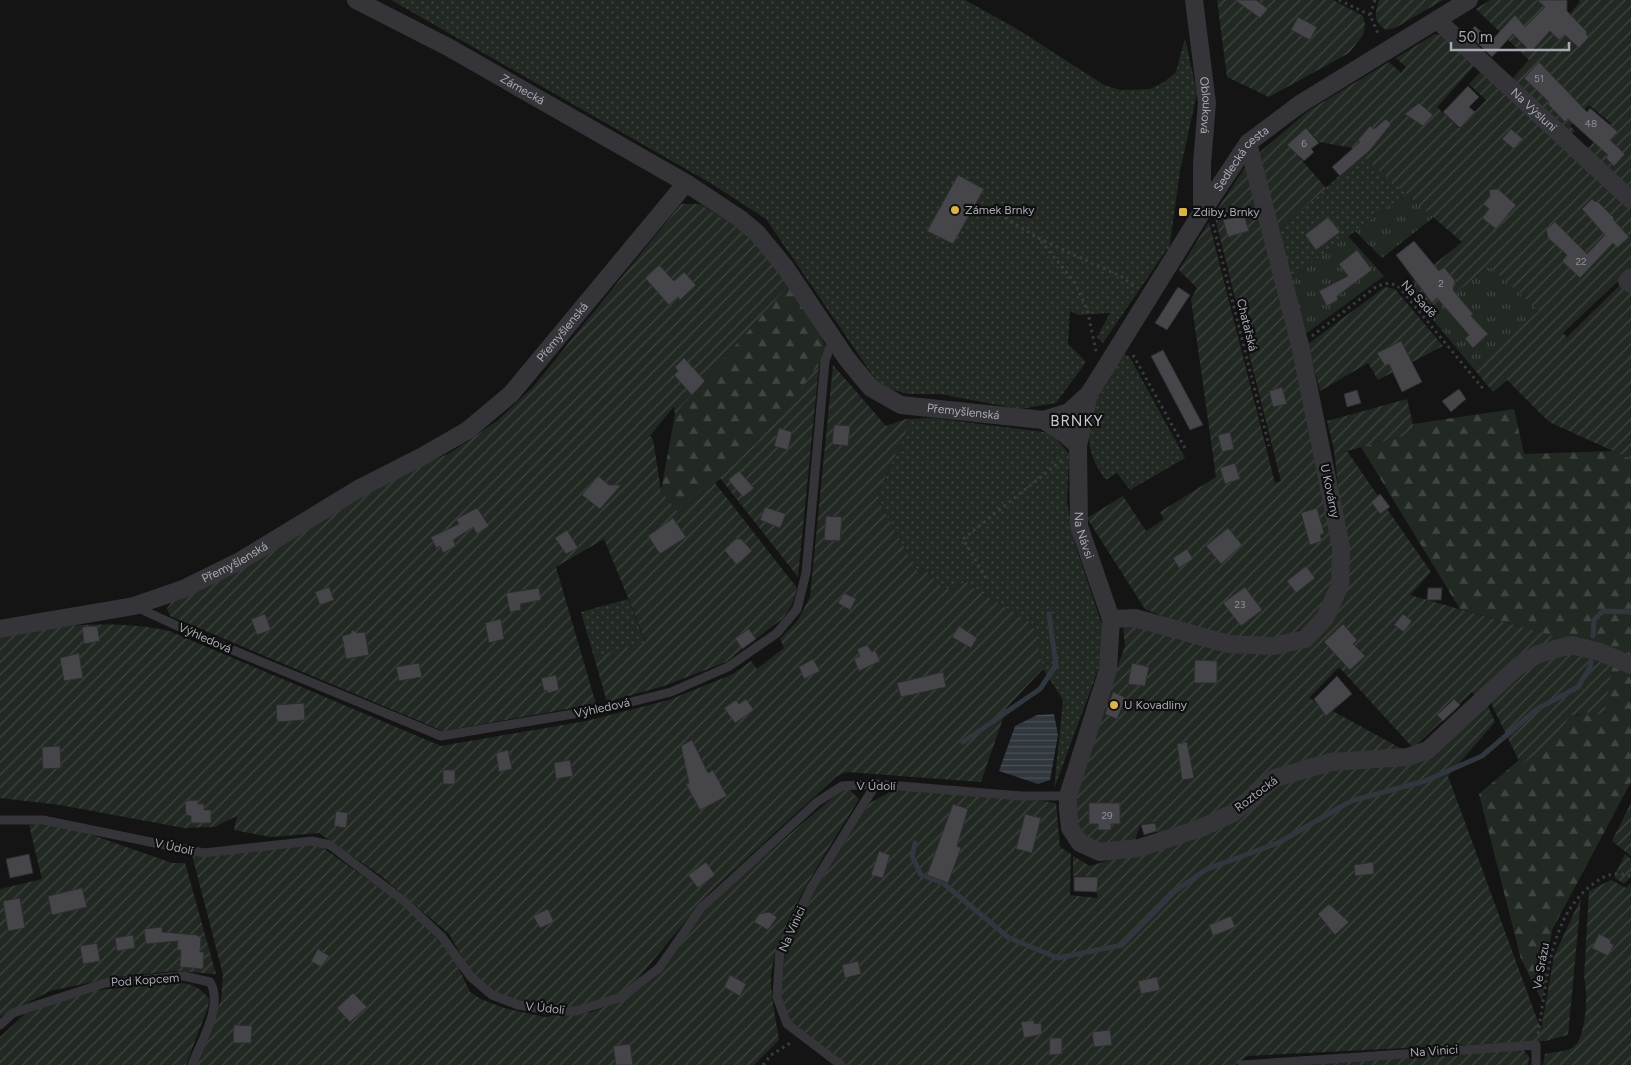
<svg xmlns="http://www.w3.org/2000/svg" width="1631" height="1065" font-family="Figtree,sans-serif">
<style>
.grass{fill:url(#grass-dots)}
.forest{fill:url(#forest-firs)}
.park{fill:url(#park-tufts)}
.garden{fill:url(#garden-furrows)}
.water{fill:url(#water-rules)}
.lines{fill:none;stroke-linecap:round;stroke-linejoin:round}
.stream{stroke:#31373e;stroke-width:5}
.building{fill:#46464a;stroke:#2e2e31}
.path{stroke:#3b3c40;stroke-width:3;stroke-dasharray:2.5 4;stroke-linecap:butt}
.lane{stroke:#353539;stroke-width:9}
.street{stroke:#353539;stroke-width:18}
.poi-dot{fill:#dab447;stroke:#0f0f10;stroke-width:2}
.labels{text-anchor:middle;stroke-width:4.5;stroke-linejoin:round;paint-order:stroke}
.number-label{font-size:10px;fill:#8f9199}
.street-label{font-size:12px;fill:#a7aab3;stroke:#0f0f10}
.poi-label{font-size:12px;fill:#a7aab3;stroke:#0f0f10;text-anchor:start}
.quarter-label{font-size:15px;letter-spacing:1px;fill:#c7c9d0;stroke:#0f0f10}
</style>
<defs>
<pattern id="grass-dots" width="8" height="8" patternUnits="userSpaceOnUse" patternTransform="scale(1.25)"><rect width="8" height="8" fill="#222923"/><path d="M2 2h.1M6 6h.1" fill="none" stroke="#3f4541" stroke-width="1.8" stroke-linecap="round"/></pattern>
<pattern id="forest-firs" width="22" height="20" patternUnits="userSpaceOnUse" patternTransform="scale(1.25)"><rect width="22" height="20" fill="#222923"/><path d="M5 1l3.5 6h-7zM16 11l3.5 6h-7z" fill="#3f4541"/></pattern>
<pattern id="park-tufts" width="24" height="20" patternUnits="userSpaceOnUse" patternTransform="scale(1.25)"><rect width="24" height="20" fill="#222923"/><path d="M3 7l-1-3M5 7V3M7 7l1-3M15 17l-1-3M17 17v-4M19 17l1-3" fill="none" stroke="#3f4541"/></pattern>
<pattern id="garden-furrows" width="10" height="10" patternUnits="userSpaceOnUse" patternTransform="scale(1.25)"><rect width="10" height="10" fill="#222923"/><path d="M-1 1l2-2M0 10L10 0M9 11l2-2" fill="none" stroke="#3f4541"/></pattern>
<pattern id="water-rules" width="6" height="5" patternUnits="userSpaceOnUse" patternTransform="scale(1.25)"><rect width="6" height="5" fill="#31373e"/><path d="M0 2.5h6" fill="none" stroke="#4c5158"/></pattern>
</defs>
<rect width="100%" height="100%" fill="#141415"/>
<g class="grass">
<path d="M 391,0 L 965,0 L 1017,29 L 1104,85 L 1120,90 L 1150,89 L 1164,82 L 1176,72 L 1185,38 L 1197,93 L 1180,171 L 1169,250 L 1167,249 L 1103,343 L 1097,337 L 1110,313 L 1079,315 L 1070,311 L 1068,344 L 1086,362 L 1056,403 L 1020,409 L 940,394 L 908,394 L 880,386 L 766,219 L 712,184 Z"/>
<path d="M 1362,155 L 1407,193 L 1290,279 L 1278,231 Z"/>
<path d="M 1122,353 L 1129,356 L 1185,458 L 1130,490 L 1117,473 L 1106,480 C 1071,433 1096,397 1122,353 Z"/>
<path d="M 933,418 L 1052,433 L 1069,454 L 1067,502 L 1075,544 L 1108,643 L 1054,789 L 1063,700 L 1043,669 L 1033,624 L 968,585 L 966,581 L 951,591 L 937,583 L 926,570 L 918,572 L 876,497 L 912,419 Z"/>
<path d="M 628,599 L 646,643 L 594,657 L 581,612 Z"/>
</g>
<g class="forest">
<path d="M 791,282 L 803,300 L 829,353 L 758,441 L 733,468 L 679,513 L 661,491 L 675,414 Z"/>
<path d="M 1514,409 L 1524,454 L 1614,451 L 1631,459 L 1631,782 L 1552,930 L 1542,1001 L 1521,959 L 1479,794 L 1519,760 L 1521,765 L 1553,741 L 1570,716 L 1580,715 L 1580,712 L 1587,712 L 1588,716 L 1604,713 L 1533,651 L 1556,637 L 1460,609 L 1361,447 L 1415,433 L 1413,424 Z"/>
</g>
<g class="park">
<path d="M 1407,193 L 1434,217 L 1382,258 L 1355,231 Z"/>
<path d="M 1348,236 L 1384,276 L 1304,335 L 1290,279 Z"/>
<path d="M 1489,266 L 1540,311 L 1473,368 L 1429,315 Z"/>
</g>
<g class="garden">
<path d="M 1217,0 L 1333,0 L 1363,16 L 1365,25 L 1363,35 L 1349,53 L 1269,97 L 1227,77 Z"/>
<path d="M 1379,0 L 1443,0 L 1395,28 L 1386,30 C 1373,22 1375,13 1379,0 Z"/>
<path d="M 1490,0 L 1537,0 L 1573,33 L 1566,18 L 1580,2 L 1578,0 L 1631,0 L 1631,193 L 1586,151 L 1611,123 L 1589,105 L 1570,126 L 1575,131 L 1570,136 L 1511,80 L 1529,60 L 1476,9 Z"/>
<path d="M 1435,34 L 1445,36 L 1476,64 L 1437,107 L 1459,128 L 1486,100 L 1469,84 L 1482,70 L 1631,209 L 1631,269 L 1563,333 L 1567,337 L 1623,282 L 1631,288 L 1631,459 L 1549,422 L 1507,380 L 1493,392 L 1473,368 L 1539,311 L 1489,266 L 1429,315 L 1406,287 L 1462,242 L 1353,148 L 1319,142 L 1307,128 L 1288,144 L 1326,188 L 1278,231 L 1260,161 L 1260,152 L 1308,111 L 1389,62 L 1401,73 L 1406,67 L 1396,58 Z"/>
<path d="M 1248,163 L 1325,466 L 1334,564 L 1334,586 L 1327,606 L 1305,628 L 1282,637 L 1244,640 L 1183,625 L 1145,609 L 1087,518 L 1123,496 L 1146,531 L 1164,519 L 1160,512 L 1216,477 L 1191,299 L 1197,288 L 1179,270 L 1209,222 L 1275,483 L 1281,481 L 1214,214 Z"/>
<path d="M 681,204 L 700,204 L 746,233 L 791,282 L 675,414 L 674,406 L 650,436 L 653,439 L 661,491 L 679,513 L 715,483 L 797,588 L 792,605 L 782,619 L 726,662 L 664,686 L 607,702 L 594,657 L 646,642 L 604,539 L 556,567 L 596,704 L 443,731 L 170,616 L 167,608 L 172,602 L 375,486 L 450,453 L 497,421 L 533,387 Z"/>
<path d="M 1385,287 L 1395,289 L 1443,346 L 1378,380 L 1368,363 L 1320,391 L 1308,344 Z"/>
<path d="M 819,365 L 798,577 L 720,478 L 758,441 Z"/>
<path d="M 833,365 L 886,426 L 906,419 L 912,419 L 876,497 L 918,572 L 926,570 L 937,583 L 951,591 L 967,581 L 968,585 L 1033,624 L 1043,669 L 1007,707 L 981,782 L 847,772 L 837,776 L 710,892 L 630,988 L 621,994 L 569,1009 L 508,1000 L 479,986 L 449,934 L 380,875 L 319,833 L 271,837 L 234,830 L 237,816 L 214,827 L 184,828 L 60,805 L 0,798 L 0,634 C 55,626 114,619 169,631 L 441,746 L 586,721 L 669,700 L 733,674 L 751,661 L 757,669 L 784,648 L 780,639 L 798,620 L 810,597 Z"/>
<path d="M 1407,399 L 1415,433 L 1347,451 L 1378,496 L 1371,502 L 1380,514 L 1387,509 L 1431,572 L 1410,595 L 1557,637 L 1514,664 L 1477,697 L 1472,692 L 1459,704 L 1451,701 L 1437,715 L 1443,720 L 1413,748 L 1339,667 L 1309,698 L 1402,749 L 1333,756 L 1213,818 L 1158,834 L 1154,822 L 1140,825 L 1135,840 L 1096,845 L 1074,830 L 1072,796 L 1125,646 L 1123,628 L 1133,625 L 1243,652 L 1331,620 L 1345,595 L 1348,582 L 1334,449 L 1327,421 Z"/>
<path d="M 1562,641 L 1613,662 L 1604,713 L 1588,716 L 1587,712 L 1580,712 L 1580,714 L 1570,716 L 1553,741 L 1521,765 L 1490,701 L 1523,671 Z"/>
<path d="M 1487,704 L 1495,722 L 1448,776 L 1541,1030 L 1554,956 L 1581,898 L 1568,1035 L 1545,1041 L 1247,1056 L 1235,1065 L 845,1065 L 789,1022 L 781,998 L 785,950 L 815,890 L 870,803 L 897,788 L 1007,796 L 1056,803 L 1060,847 L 1071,854 L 1070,895 L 1097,898 L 1098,877 L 1073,876 L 1073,856 L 1090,866 L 1162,844 L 1278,780 L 1345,767 L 1417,762 Z"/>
<path d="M 846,786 L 859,799 C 833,843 770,933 771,983 C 772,1002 776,1021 779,1040 L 754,1065 L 196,1065 L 221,1000 L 223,975 L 192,855 L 208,857 L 316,843 L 403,904 L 452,954 L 470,992 L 481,999 L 504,1008 L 544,1017 L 592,1012 L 624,999 L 653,979 L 712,901 Z"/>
<path d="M 1631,803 L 1631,856 L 1612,841 Z"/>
<path d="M 38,824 L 81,831 L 172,863 L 185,863 L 216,974 L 174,971 L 116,977 L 50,991 L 0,1017 L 0,889 L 42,879 L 29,825 Z"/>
<path d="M 1625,854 L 1631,859 L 1631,877 L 1624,884 L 1614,877 Z"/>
<path d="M 1611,880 L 1626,888 L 1631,883 L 1631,1065 L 1543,1065 L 1545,1054 C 1553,1052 1565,1052 1572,1048 C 1587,1040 1588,991 1584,977 L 1589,891 Z"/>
<path d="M 174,982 C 191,984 198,985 209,999 L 208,1007 L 186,1065 L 0,1065 L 0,1037 L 25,1014 L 91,991 Z"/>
<path d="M 1522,1048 L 1529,1057 L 1528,1065 L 1304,1065 Z"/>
</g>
<path class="water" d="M 1054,714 L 1058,735 L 1050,780 L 1038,784 L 999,771 L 1015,726 L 1037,715 Z"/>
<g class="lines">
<g class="stream">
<path d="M 1593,636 L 1594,620 L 1603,611 L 1631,612"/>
<path d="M 963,742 L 1040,689 L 1056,665 L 1049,614"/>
<path d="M 915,843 L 912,856 L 921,875 L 943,883 L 1009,938 L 1058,958 L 1122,945 L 1175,891 L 1207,869 L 1278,843 L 1351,801 L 1425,781 L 1482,756 L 1537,709 L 1578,687 L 1590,667 L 1591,662"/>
</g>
</g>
<g class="building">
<path d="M 1235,0 L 1256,0 L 1268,9 L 1260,18 Z"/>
<path d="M 1537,0 L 1567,0 L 1567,11 L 1587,32 L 1586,34 L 1589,37 L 1579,48 L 1565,35 L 1559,40 L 1550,31 L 1531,52 L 1513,34 L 1492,57 L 1468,34 L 1475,26 L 1491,41 L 1515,15 L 1525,27 L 1545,7 Z"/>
<path d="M 1298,17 L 1317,27 L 1310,40 L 1291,30 Z"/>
<path d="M 1539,62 L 1587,112 L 1590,108 L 1618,132 L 1610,140 L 1625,154 L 1614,166 L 1606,158 L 1608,155 L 1568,119 L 1565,122 L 1548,104 L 1549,102 L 1524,78 Z"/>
<path d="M 1468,86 L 1479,97 L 1469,107 L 1475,112 L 1460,128 L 1443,112 Z"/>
<path d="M 1419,103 L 1433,115 L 1423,126 L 1405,114 Z"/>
<path d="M 1386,119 L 1391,124 L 1370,150 L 1340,176 L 1332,167 L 1360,142 L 1358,140 L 1370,126 L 1374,129 Z"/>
<path d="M 1306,128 L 1319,143 L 1311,149 L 1314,152 L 1304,161 L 1287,145 Z"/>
<path d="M 1511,129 L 1523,139 L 1514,149 L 1502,139 Z"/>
<path d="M 958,175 L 984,189 L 953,244 L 927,231 Z"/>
<path d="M 1498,189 L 1516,205 L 1496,229 L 1482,218 L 1489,209 L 1483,204 L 1490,196 L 1489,190 Z"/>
<path d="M 1592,199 L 1595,202 L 1597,201 L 1614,218 L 1613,219 L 1629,237 L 1617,248 L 1613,243 L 1580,278 L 1562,261 L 1567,255 L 1548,238 L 1546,229 L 1555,222 L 1587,254 L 1605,235 L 1582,209 Z"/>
<path d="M 1244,215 L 1249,231 L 1228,237 L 1223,220 Z"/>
<path d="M 1328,217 L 1340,232 L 1316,250 L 1305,235 Z"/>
<path d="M 1414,241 L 1439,271 L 1444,267 L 1455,281 L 1453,290 L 1473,314 L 1471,316 L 1488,334 L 1473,348 L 1465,339 L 1469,335 L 1437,298 L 1432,303 L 1396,255 Z"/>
<path d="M 1357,250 L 1372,270 L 1337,296 L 1338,300 L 1327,306 L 1319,291 L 1348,276 L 1339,264 Z"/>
<path d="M 659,265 L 674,281 L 684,272 L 696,285 L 680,300 L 678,297 L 669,305 L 645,278 Z"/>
<path d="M 1178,287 L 1190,295 L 1167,330 L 1155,323 Z"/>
<path d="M 1401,341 L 1422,382 L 1402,392 L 1389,364 L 1385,366 L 1377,353 Z"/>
<path d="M 1163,350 L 1203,425 L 1190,430 L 1151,356 Z"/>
<path d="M 684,358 L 705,381 L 692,395 L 674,375 L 678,371 L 675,367 Z"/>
<path d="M 1282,387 L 1287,404 L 1273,407 L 1269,391 Z"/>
<path d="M 1459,389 L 1466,399 L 1451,412 L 1442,401 Z"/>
<path d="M 1357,390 L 1361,403 L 1347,407 L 1344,394 Z"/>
<path d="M 834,425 L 850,426 L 848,446 L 832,444 Z"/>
<path d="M 779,428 L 792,432 L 788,450 L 774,446 Z"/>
<path d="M 1230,432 L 1234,449 L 1222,452 L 1218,435 Z"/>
<path d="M 1235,463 L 1240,479 L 1225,484 L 1220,468 Z"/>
<path d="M 739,471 L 754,488 L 743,497 L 730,482 L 729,479 Z"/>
<path d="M 598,476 L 609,485 L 621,485 L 600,509 L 582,495 Z"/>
<path d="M 1380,494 L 1390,507 L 1380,514 L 1371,502 Z"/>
<path d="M 765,507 L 786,514 L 780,528 L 760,520 Z"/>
<path d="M 477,508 L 489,526 L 477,534 L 473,527 L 453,540 L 456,546 L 443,553 L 440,546 L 436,548 L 431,537 L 459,524 L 456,519 Z"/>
<path d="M 1317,508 L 1324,533 L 1320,535 L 1322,541 L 1310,545 L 1301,513 Z"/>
<path d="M 826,516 L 842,517 L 840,541 L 824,540 Z"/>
<path d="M 673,518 L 686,537 L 660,554 L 648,536 Z"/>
<path d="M 1228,528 L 1242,545 L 1221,564 L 1206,546 Z"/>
<path d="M 567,530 L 578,548 L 566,554 L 555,538 Z"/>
<path d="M 736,539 L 741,539 L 752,551 L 737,565 L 724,550 Z"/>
<path d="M 1187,549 L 1193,559 L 1179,568 L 1173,558 Z"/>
<path d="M 1306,566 L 1315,578 L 1296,593 L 1287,581 Z"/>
<path d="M 329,587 L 334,600 L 320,605 L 315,592 Z"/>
<path d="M 1245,587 L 1262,610 L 1241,626 L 1223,603 Z"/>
<path d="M 539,588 L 541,600 L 520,604 L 521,610 L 510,612 L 506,593 Z"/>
<path d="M 1428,588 L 1442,588 L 1441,600 L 1427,600 Z"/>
<path d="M 844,593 L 856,599 L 850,610 L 838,603 Z"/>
<path d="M 265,614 L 271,630 L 257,635 L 251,619 Z"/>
<path d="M 1403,614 L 1412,621 L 1404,632 L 1394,625 Z"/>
<path d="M 501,619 L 504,639 L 489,643 L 485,623 Z"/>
<path d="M 1343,624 L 1357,640 L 1353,644 L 1365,656 L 1350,670 L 1324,642 Z"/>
<path d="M 97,626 L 100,641 L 84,644 L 82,627 Z"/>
<path d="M 959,626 L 977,638 L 971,648 L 952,637 Z"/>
<path d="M 749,629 L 756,639 L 742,649 L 735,638 Z"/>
<path d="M 353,630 L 357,633 L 365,632 L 369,655 L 346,659 L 342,636 L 350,634 Z"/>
<path d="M 867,645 L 872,652 L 875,650 L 880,661 L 859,671 L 854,659 L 860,656 L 857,649 Z"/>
<path d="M 79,653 L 83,678 L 64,681 L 60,658 Z"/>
<path d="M 813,659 L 820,671 L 804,679 L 799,667 Z"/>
<path d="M 1195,660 L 1217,661 L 1217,683 L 1194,683 Z"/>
<path d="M 419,663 L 422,677 L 399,681 L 396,667 Z"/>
<path d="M 1132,663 L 1149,667 L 1145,686 L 1128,684 Z"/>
<path d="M 943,672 L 946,687 L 901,697 L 897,683 Z"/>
<path d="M 556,675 L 559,690 L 548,693 L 547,690 L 544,691 L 541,678 Z"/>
<path d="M 1337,676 L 1352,694 L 1326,716 L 1314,699 Z"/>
<path d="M 1113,692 L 1126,698 L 1117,719 L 1105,714 Z"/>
<path d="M 746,699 L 754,710 L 735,723 L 724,708 L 736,700 L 739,704 Z"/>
<path d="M 1454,699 L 1460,705 L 1443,721 L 1437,715 Z"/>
<path d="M 304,703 L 305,720 L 277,722 L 276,705 Z"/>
<path d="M 692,740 L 708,773 L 713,770 L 727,796 L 700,810 L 686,784 L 689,783 L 681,746 Z"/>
<path d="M 1187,742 L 1194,778 L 1182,780 L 1177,744 Z"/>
<path d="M 60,746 L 61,768 L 43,769 L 42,747 Z"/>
<path d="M 508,750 L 512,769 L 499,772 L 496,753 Z"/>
<path d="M 570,760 L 573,776 L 556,779 L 554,763 Z"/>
<rect x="443" y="770" width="12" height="14"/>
<path d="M 198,800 L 198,804 L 204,804 L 204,810 L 211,810 L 211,823 L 191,823 L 191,816 L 186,815 L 185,801 Z"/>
<path d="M 1089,803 L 1120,803 L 1120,824 L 1111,824 L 1111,830 L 1098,830 L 1098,824 L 1089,824 Z"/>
<path d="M 953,804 L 968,809 L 957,846 L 961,848 L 948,883 L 927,875 Z"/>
<path d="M 336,811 L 348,813 L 346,828 L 334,826 Z"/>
<path d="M 1025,814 L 1041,818 L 1032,853 L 1016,849 Z"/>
<path d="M 1155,823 L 1157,831 L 1144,835 L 1141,825 Z"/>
<path d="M 879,851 L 890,855 L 883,878 L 871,875 Z"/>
<path d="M 29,854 L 33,873 L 10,878 L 6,859 Z"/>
<path d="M 706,862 L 715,875 L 698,888 L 688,875 Z"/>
<path d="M 1373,862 L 1374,874 L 1355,876 L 1354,865 Z"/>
<path d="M 1074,877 L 1098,877 L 1097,892 L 1074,891 Z"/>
<path d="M 82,888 L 87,907 L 52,915 L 48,896 Z"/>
<path d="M 20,898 L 25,928 L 8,931 L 3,901 Z"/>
<path d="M 1329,904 L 1349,922 L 1335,935 L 1318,914 Z"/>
<path d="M 548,909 L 554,922 L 540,928 L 533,916 Z"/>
<path d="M 769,912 L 777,917 L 768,930 L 754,922 L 759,914 Z"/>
<path d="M 1231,916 L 1235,927 L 1213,936 L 1209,925 Z"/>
<path d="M 162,927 L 162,932 L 197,935 L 201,938 L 200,952 L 204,952 L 203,969 L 180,967 L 181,950 L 177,950 L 178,941 L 146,944 L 144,929 Z"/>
<path d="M 1599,934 L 1611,940 L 1610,943 L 1614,945 L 1608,956 L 1592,948 Z"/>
<path d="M 133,935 L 135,948 L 117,951 L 115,938 Z"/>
<path d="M 97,943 L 100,961 L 83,964 L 80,946 Z"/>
<path d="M 318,949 L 329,956 L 321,967 L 311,961 Z"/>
<path d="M 858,961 L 861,974 L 845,978 L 842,965 Z"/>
<path d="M 730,975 L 746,984 L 740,996 L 724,987 Z"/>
<path d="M 1157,977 L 1160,990 L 1141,994 L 1138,981 Z"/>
<path d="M 353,993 L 367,1007 L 350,1022 L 337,1008 Z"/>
<path d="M 1034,1020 L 1034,1024 L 1041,1023 L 1042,1034 L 1024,1038 L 1021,1022 Z"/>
<path d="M 234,1025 L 252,1026 L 251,1043 L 233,1043 Z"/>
<path d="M 1110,1030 L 1112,1045 L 1094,1047 L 1092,1032 Z"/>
<path d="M 1050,1038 L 1062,1038 L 1062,1054 L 1049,1055 Z"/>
<path d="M 630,1044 L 633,1065 L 616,1065 L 613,1046 Z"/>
</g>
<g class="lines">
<g class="path">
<path d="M 1339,0 L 1370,15"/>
<path d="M 1375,0 L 1370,15 L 1379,36"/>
<path d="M 988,208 L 1040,239 L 1122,277 L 1136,288"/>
<path d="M 1213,224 L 1269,446"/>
<path d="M 1041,241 L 1075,283 L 1087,309 L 1096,351"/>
<path d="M 1312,336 L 1377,286 L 1389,283 L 1398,286 L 1485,391"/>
<path d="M 1133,355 L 1186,450"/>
<path d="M 986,578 L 963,539 L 1062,460"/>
<path d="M 1538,1034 C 1547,984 1548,917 1593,884 C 1605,875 1615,871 1631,876"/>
<path d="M 763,1065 L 771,1055 L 792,1042"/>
</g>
<g class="lane">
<path d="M 136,607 L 206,639 L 441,736 L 603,709 L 671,692 L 728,667 L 777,633 L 797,609 L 806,573 L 825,361 L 833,339"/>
<path d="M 0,820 L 43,820 L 204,853 L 312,841 L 330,845 L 404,901 L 442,937 L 471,977 L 492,995 L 518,1005 L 554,1011 L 576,1011 L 622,997 L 659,968 L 701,908 L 817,802 L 842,786 L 876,784 L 1022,796 L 1068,796"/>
<path d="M 0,1025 L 13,1013 L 105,983 L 183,976 L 210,982 C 224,1006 201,1041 192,1065"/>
<path d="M 841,1065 L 787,1024 L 777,997 L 780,950 L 811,888 L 876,784"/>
<path d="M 1242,1065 L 1536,1045 L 1536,1065"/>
</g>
<g class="street">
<path id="s1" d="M 356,0 L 448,47 L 686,183 L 739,218 L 757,233 L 785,267 L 847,359 L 871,388 L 901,405 L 1043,420 L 1065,434 L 1078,446 L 1079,526 L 1111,619 L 1108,670 L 1068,796 L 1068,810 L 1070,828 L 1080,843 L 1100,852 L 1139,848 L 1201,828 L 1233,813 L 1275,778 L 1331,762 L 1408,757 L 1428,750 L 1517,667 L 1538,654 L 1571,645 L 1600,652 L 1631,665"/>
<path id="s2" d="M 1194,0 L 1207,103 L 1202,164 L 1202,212"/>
<path id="s3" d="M 1437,20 L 1631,200"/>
<path d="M 1631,277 L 1627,281 L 1631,284"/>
<path d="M 1043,420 L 1069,412 L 1089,394"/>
<path id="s4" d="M 1078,446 L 1089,394 L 1202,212 L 1248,143 L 1300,104 L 1469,0"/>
<path d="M 1111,619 L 1135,618 L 1228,644 L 1273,646 L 1305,639 L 1325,618 L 1340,585 L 1341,547 L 1300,345 L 1248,143"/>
<path id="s5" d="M 0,629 L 134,606 L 183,589 L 240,561 L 360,488 L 423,456 L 468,430 L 511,394 L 686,183"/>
</g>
</g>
<g class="poi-dot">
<circle cx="955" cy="210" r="5"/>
<rect x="1178" y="207" width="10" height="10" rx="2.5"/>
<circle cx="1114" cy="705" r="5"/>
</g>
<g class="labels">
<g class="number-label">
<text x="1539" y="82">51</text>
<text x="1591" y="127">48</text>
<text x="1304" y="147">6</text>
<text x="1581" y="265">22</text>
<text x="1441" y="287">2</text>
<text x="1240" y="608">23</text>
<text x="1107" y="819">29</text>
</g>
<g class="street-label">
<text dy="4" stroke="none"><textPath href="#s1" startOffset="189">Zámecká</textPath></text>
<text dy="4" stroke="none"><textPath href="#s2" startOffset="106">Oblouková</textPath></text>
<text dy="4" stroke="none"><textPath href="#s3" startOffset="132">Na Výsluní</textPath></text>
<text dy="4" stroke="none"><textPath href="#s4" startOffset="334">Sedlecká cesta</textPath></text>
<text transform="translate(1419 299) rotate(47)" y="4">Na Sadě</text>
<text transform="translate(1247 325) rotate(76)" y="4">Chatařská</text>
<text dy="4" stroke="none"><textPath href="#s5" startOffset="651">Přemyšlenská</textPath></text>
<text dy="4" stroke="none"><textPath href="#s1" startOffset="754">Přemyšlenská</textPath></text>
<text transform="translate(1330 491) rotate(78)" y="4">U Kovárny</text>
<text dy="4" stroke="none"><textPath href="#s1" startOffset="968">Na Návsi</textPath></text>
<text dy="4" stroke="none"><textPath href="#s5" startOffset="246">Přemyšlenská</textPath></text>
<text transform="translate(205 638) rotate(24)" y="4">Výhledová</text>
<text transform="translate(602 708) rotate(-12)" y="4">Výhledová</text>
<text x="876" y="790">V Údolí</text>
<text transform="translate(1256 794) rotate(-37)" y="4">Roztocká</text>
<text transform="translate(174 847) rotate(12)" y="4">V Údolí</text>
<text transform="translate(792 929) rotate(-66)" y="4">Na Vinici</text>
<text transform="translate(1541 966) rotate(-80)" y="4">Ve Srázu</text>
<text transform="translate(145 980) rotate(-4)" y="4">Pod Kopcem</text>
<text transform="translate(545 1008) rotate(6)" y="4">V Údolí</text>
<text transform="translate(1434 1051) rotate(-4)" y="4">Na Vinici</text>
</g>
<g class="poi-label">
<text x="965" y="214">Zámek Brnky</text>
<text x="1193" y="216">Zdiby, Brnky</text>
<text x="1124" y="709">U Kovadliny</text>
</g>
<g class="quarter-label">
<text x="1077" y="426">BRNKY</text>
</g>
</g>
<path d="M1451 42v8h118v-8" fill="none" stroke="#a7aab3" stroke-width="2.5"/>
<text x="1458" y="42" font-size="15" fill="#a7aab3" stroke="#0f0f10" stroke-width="4" paint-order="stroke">50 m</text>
</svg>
